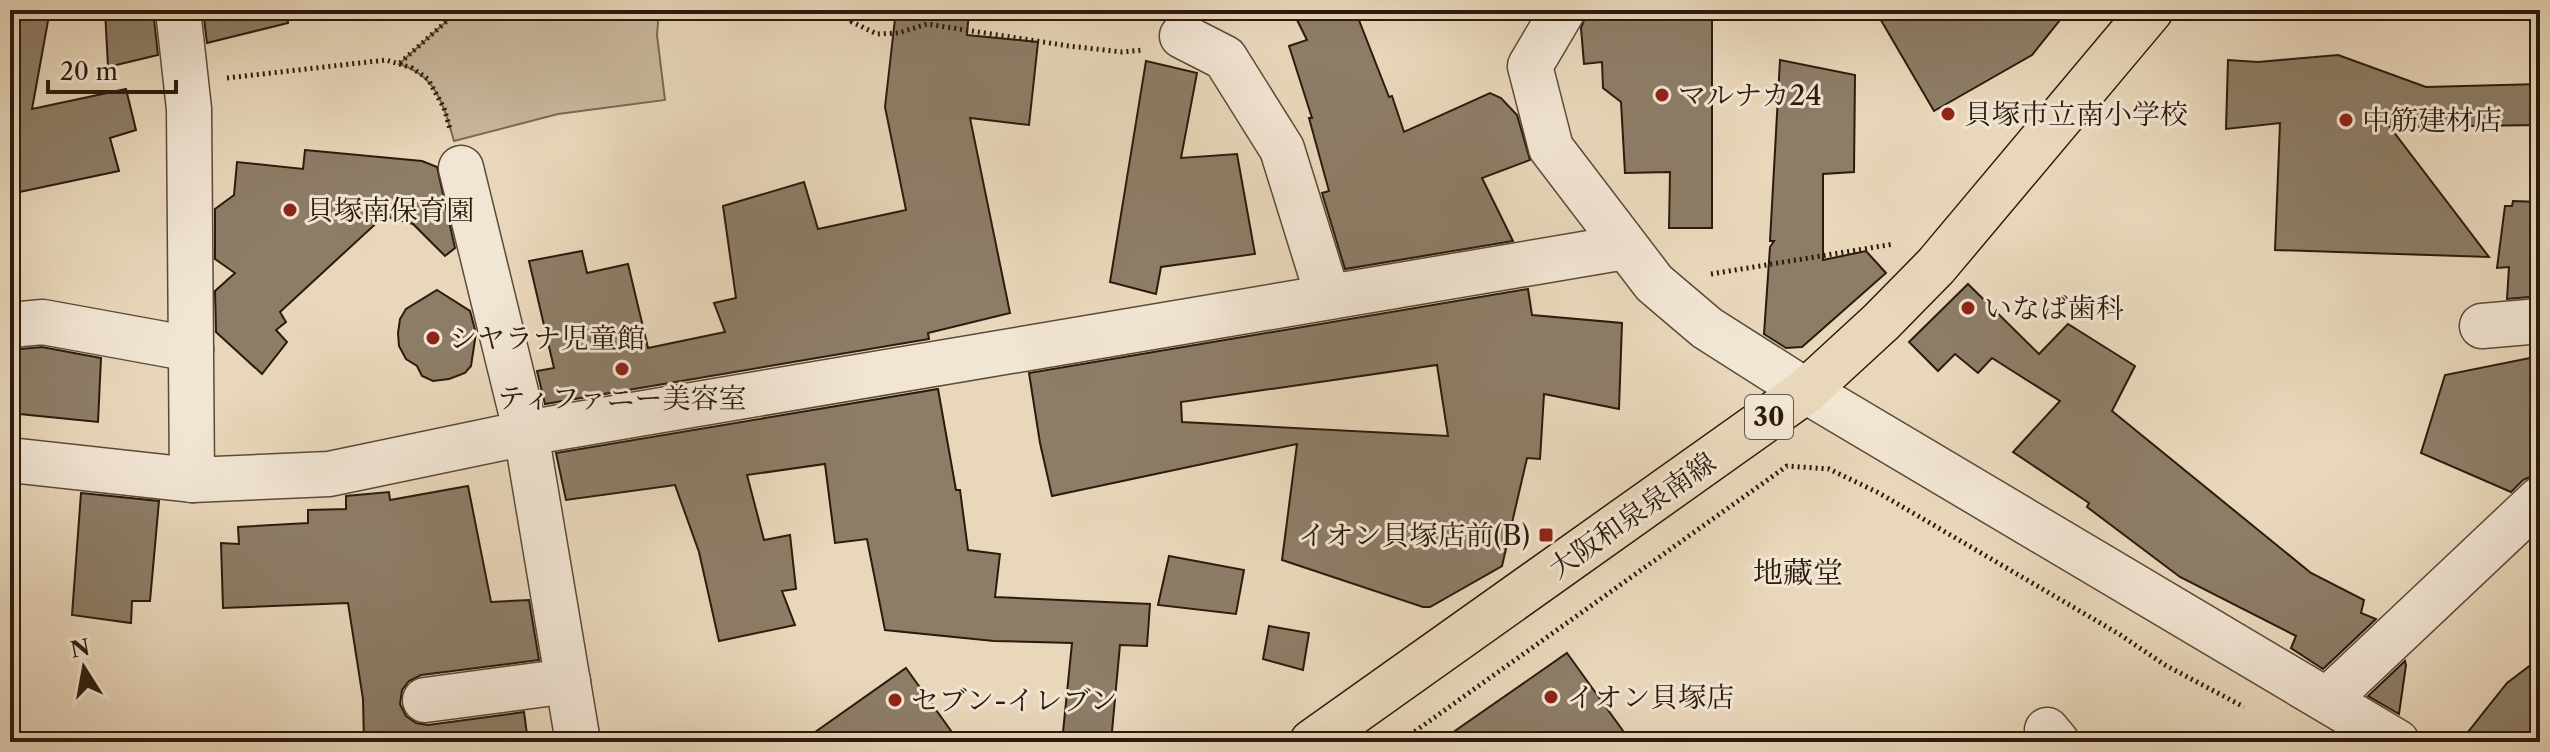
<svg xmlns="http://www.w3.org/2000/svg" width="2550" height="752" font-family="'Libre Caslon Text','Noto Serif JP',serif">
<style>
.green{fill:#c9b79d;stroke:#7a6955;stroke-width:2}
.building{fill:#8d7d67;stroke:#2a1b0d;stroke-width:2;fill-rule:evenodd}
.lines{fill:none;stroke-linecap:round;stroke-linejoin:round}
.minor-casing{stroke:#5a4a38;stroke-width:47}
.major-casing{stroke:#2a1b0d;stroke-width:47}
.path{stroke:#2a1b0d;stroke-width:5;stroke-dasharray:2 4;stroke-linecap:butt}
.minor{stroke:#f1e5d3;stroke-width:44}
.major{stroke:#e9d7bb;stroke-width:44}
.poi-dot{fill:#8f2418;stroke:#f1e5d3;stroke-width:3}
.labels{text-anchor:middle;stroke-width:6;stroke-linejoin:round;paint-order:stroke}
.shield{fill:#f1e5d3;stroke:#665848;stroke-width:2}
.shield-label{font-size:26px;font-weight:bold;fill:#2a1b0d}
.poi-label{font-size:28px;fill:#2a1b0d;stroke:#f1e5d3;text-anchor:start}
.street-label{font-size:28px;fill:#2a1b0d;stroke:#f1e5d3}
.neighbourhood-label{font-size:30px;fill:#2a1b0d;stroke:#f1e5d3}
</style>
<rect width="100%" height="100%" fill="#e9d7bb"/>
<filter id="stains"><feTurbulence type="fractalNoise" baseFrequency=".0025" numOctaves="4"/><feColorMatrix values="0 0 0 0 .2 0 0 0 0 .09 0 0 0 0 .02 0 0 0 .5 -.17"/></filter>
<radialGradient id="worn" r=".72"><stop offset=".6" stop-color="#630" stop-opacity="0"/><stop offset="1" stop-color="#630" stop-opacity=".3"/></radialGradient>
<path class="green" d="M 459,10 L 659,10 L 657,35 L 665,100 L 558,114 L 454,141 C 444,107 437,75 399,64 Z"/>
<g class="building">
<path d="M 10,10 L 50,10 L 32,109 L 126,89 L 136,130 L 110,138 L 119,171 L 10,194 Z"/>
<path d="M 105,10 L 153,10 L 158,55 L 108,67 Z"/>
<path d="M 203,10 L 287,10 L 288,23 L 207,43 Z"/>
<path d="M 896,10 L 969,10 L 967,35 L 1038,42 L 1029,125 L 970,118 L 1010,313 L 928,333 L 929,339 L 545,404 L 537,371 L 554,368 L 529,261 L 582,251 L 587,273 L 628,264 L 648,348 L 725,332 L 714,303 L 736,298 L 723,206 L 804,182 L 818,229 L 906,210 L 885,107 Z"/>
<path d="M 1292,10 L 1355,10 L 1389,97 L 1392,96 L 1404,132 L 1490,93 L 1501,98 L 1517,115 L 1530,160 L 1482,178 L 1513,241 L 1345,269 L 1322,193 L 1329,191 L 1309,118 L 1312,118 L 1289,46 L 1307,40 Z"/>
<path d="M 1588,10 L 1712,10 L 1712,228 L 1669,228 L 1670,172 L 1625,173 L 1621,102 L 1603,88 L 1602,62 L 1584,64 L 1581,28 Z"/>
<path d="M 1875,10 L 2068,10 L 2032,55 L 1934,111 Z"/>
<path d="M 2338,55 L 2426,87 L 2540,84 L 2540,125 L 2390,127 L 2489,257 L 2275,250 L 2280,123 L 2226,129 L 2228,60 L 2258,62 Z"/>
<path d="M 1780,60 L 1855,75 L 1854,172 L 1823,174 L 1823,260 L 1866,251 L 1886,273 L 1802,347 L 1786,348 L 1764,334 L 1770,247 L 1774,241 L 1770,241 Z"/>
<path d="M 1146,61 L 1197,73 L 1181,158 L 1237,154 L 1255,254 L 1161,267 L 1156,294 L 1110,282 Z"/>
<path d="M 305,150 L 422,161 L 437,167 L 455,248 L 445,256 L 413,224 L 384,216 L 280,312 L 286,322 L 276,330 L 287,342 L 262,374 L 216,332 L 215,291 L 235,273 L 215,259 L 215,209 L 234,195 L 237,162 L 303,169 Z"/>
<path d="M 2513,201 L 2540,202 L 2540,296 L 2507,299 L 2509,267 L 2497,268 L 2505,206 L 2512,206 Z"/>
<path d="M 1968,284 L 2039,354 L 2068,324 L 2135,366 L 2112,411 L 2311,573 L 2364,600 L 2361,613 L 2376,619 L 2323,669 L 2291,648 L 2296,636 L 2180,577 L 2087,507 L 2089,503 L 2013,452 L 2060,401 L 1992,358 L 1978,373 L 1955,354 L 1938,371 L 1909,342 Z"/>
<path d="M 1528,289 L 1532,315 L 1622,323 L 1619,409 L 1544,394 L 1540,459 L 1527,458 L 1502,566 L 1430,607 L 1423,607 L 1282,560 L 1297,444 L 1052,496 L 1040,443 L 1029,373 ZM 1437,365 L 1448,436 L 1182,422 L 1181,402 Z"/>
<path d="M 437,290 L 470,311 L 476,333 L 471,366 L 465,373 L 449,379 L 433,381 L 422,376 L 417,366 L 406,359 L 399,346 L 398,333 L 400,319 L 406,309 Z"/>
<path d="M 42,347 L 101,358 L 98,422 L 10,413 L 11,350 Z"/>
<path d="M 2540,356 L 2540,475 L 2534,475 L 2523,480 L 2511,492 L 2421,453 L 2445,375 Z"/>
<path d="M 938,389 L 956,490 L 960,490 L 968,550 L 1000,554 L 995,597 L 1150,604 L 1147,646 L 1120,645 L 1111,742 L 1062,742 L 1072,643 L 994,641 L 885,630 L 867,539 L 835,543 L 825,464 L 747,475 L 764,540 L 790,535 L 796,589 L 782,591 L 795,625 L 719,641 L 699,552 L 675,485 L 566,500 L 556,453 Z"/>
<path d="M 468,486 L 491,602 L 529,600 L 539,660 L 421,675 L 409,681 L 402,690 L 400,704 L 406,716 L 416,723 L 428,725 L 524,712 L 528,742 L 364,742 L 363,699 L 348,603 L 223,608 L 221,543 L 239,544 L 238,527 L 308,523 L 308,510 L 346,509 L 346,496 L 389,492 L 390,500 Z"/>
<path d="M 81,493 L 159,501 L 150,601 L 132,601 L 131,623 L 72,615 Z"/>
<path d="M 1169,556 L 1244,570 L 1236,614 L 1158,605 Z"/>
<path d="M 1269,626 L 1309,633 L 1303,670 L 1263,659 Z"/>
<path d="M 1567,653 L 1631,742 L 1439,742 Z"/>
<path d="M 2540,658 L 2540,733 L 2530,742 L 2460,742 L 2507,683 Z"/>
<path d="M 2405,661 L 2406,665 L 2399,714 L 2368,696 Z"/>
<path d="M 906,668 L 959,742 L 801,742 Z"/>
</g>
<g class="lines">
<defs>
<g id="minor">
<path d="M 178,10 L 189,109 L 192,480"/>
<path d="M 1563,10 L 1530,66 L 1551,148 L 1654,283 L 1707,328 L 1806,391 L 2397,742"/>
<path d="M 1182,36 L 1225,58 L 1282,149 L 1328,297"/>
<path d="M 461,168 L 526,433 L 578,742"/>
<path d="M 10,325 L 43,322 L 191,349"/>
<path d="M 2482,326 L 2540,321"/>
<path d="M 10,460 L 192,480 L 329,474 L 526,433 L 1625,247"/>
<path d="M 425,700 L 568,681"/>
<path d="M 2327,700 L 2540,499"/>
<path d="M 2047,730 L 2057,742"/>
</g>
<path id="major" d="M 1312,742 L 1806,391 L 1881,322 L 1936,266 L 2151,10"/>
</defs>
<use href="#minor" class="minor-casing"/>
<use href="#major" class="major-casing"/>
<g class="path">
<path d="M 846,10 L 852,22 L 877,34 L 898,33 L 927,24 L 1069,46 L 1122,52 L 1143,50"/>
<path d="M 400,63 L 459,10"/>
<path d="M 227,78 L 386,60 L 412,68 L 428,79 L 444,108 L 450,129"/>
<path d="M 1711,274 L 1894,244"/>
<path d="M 1400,742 L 1787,466 L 1829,469 L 1879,493 L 2119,634 L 2165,665 L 2244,707"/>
</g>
<use href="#minor" class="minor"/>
<use href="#major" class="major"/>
</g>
<g class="poi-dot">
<circle cx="1662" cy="95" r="8"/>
<circle cx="1948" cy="114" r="8"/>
<circle cx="2346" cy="120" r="8"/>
<circle cx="290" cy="210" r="8"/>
<circle cx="1968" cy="308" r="8"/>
<circle cx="433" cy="338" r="8"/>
<circle cx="622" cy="369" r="8"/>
<rect x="1538" y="527" width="16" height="16" rx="4"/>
<circle cx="1551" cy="697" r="8"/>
<circle cx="895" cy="700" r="8"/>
</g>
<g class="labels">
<rect class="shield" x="1745" y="395" width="48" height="44" rx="6"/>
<g class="shield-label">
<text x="1769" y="426">30</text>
</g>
<g class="poi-label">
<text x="1678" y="105">マルナカ24</text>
<text x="1964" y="124">貝塚市立南小学校</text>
<text x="2362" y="130">中筋建材店</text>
<text x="306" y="220">貝塚南保育園</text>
<text x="1984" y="318">いなば歯科</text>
<text x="449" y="348">シヤラナ児童館</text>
<text x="622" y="408" text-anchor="middle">ティファニー美容室</text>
<text x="1530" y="545" text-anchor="end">イオン貝塚店前(B)</text>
<text x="1567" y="707">イオン貝塚店</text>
<text x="911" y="710">セブン-イレブン</text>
</g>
<g class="street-label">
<text transform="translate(1632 515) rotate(-35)" y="10">大阪和泉泉南線</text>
</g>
<g class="neighbourhood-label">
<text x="1798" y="583">地藏堂</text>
</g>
</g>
<rect width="2550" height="752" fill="none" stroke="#e9d7bb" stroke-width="40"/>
<rect x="12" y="12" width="2526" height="728" fill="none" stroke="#2a1b0d" stroke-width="4"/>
<rect x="20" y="20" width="2510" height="712" fill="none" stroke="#2a1b0d" stroke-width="2"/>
<g transform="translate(84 668) rotate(349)" stroke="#f1e5d3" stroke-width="6" paint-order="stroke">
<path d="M0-6L14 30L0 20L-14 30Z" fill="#2a1b0d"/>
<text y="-12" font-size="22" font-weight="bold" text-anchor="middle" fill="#2a1b0d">N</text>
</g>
<path d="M48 80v12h128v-12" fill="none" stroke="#2a1b0d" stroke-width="4"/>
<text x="60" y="80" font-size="24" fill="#2a1b0d" stroke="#f1e5d3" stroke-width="6" paint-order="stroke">20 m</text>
<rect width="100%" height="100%" filter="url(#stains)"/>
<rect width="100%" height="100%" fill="url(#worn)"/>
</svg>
